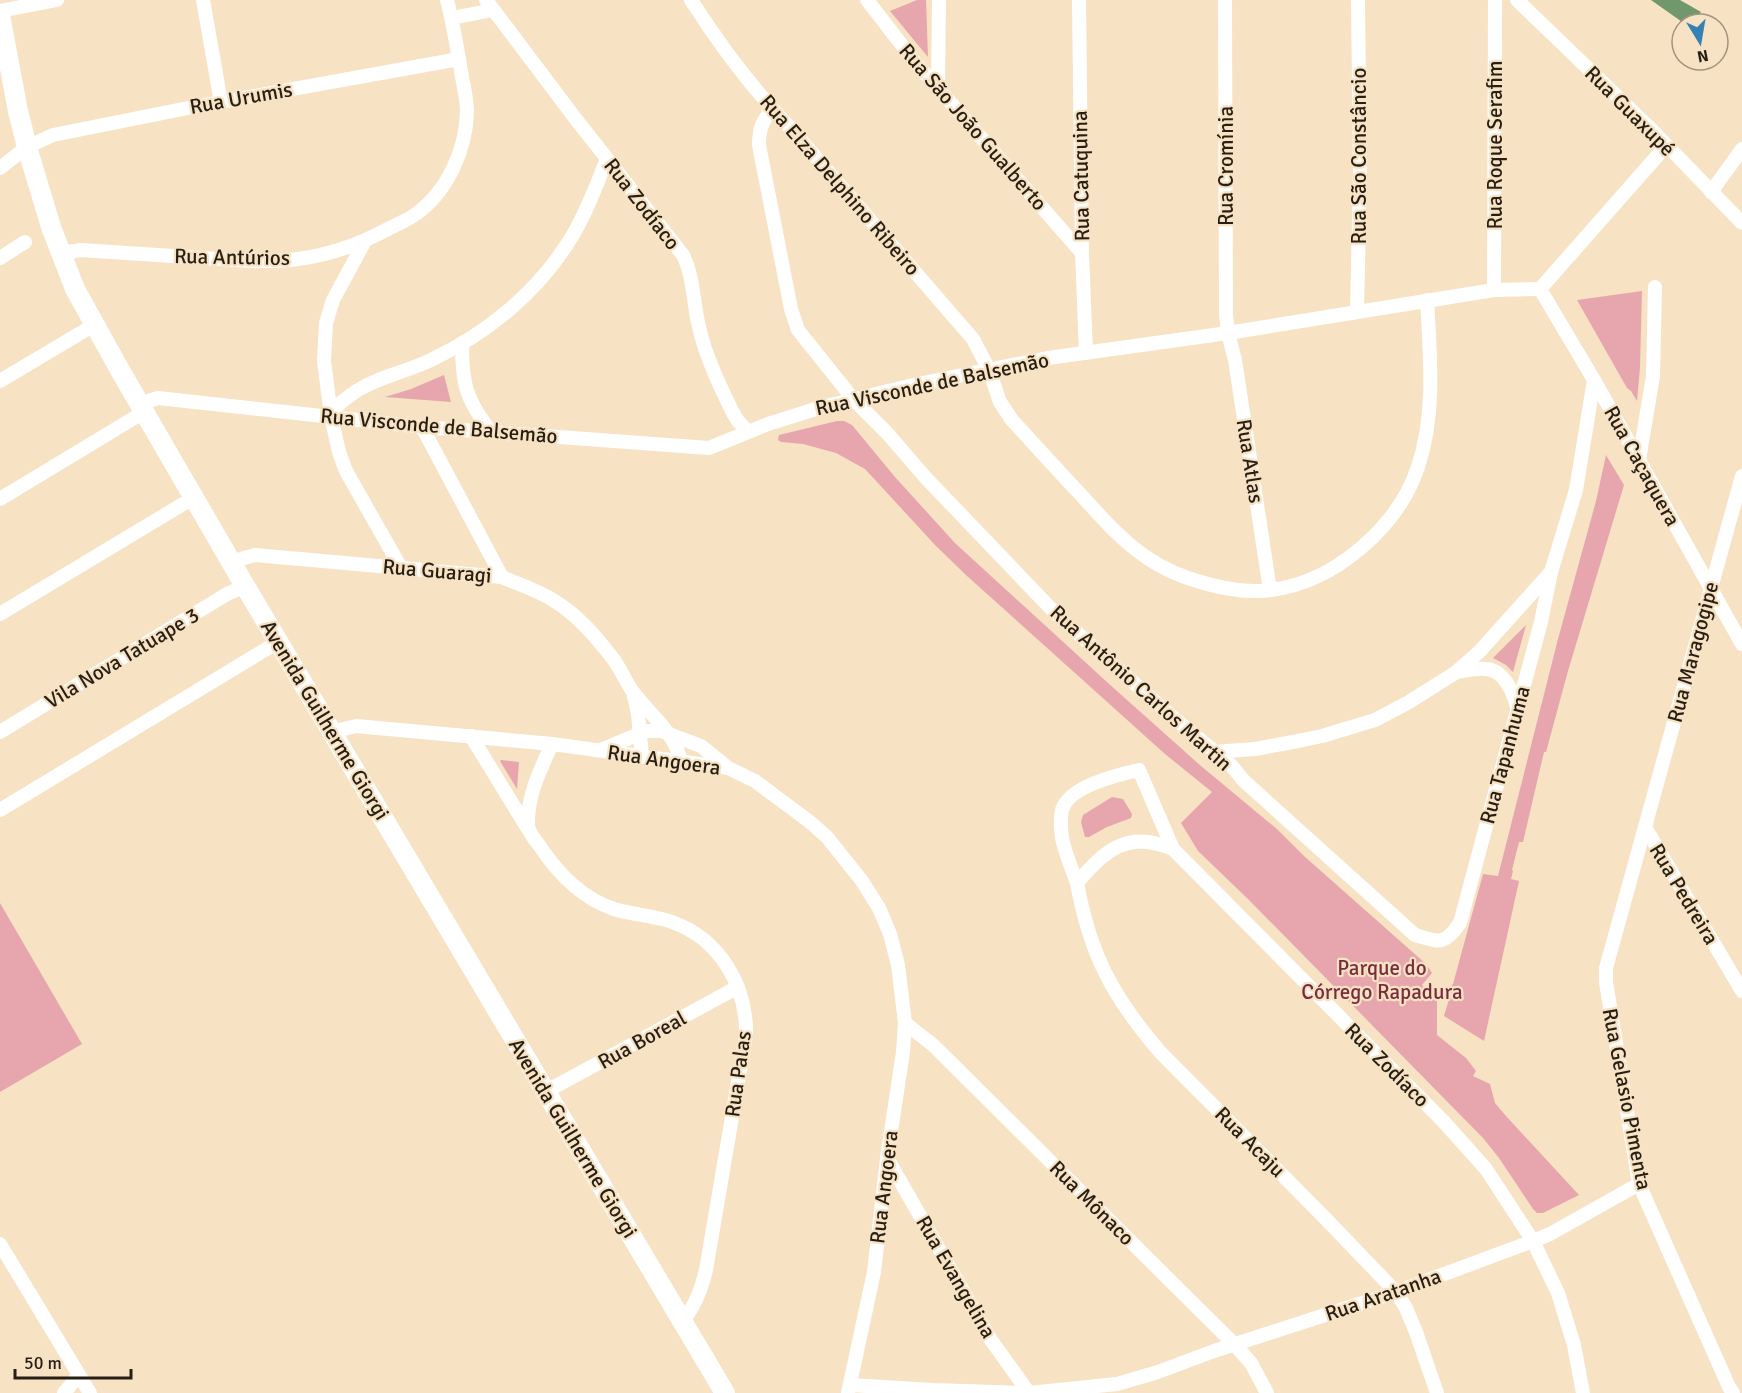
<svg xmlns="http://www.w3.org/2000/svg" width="1742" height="1393" font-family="Signika,sans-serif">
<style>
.green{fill:#e7a6ae}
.water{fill:#70986c}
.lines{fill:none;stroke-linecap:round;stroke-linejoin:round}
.street{stroke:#fff;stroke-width:14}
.secondary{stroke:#fff;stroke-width:20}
.labels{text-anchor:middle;stroke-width:4.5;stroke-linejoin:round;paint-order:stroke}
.street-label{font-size:21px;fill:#271f14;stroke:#f7e2c4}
.park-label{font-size:21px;fill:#792c3c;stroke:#f7e2c4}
</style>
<rect width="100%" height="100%" fill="#f7e2c4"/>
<g class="green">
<path d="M 917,0 L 926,0 L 928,57 L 890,11 Z"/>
<path d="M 1642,291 L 1640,367 L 1637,401 L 1631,391 L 1627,388 L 1577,300 Z"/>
<path d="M 444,375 L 451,402 L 385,397 L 411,389 Z"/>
<path d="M 837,421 L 844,421 L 852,425 L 895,477 L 955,543 L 1108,683 L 1201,766 L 1278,830 L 1304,856 L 1426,964 L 1432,973 L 1422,985 L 1437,1001 L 1437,1035 L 1466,1058 L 1476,1071 L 1473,1076 L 1490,1084 L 1495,1103 L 1506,1116 L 1579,1195 L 1543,1213 L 1537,1213 L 1533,1209 L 1499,1158 L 1483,1138 L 1248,899 L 1198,851 L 1181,823 L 1212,792 L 1165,754 L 967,576 L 936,546 L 865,469 L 836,453 L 803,444 L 781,442 L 778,440 L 779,435 Z"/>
<path d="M 1606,455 L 1624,485 L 1568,671 L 1546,752 L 1544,752 L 1523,842 L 1519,842 L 1512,870 L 1513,871 L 1511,879 L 1519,881 L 1484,1041 L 1444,1016 L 1452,989 L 1450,988 L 1453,984 L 1483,874 L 1498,876 L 1558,639 L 1596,501 Z"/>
<path d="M 1526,625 L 1513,672 L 1506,665 L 1493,658 Z"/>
<path d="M 501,760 L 519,762 L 517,789 L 500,761 Z"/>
<path d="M 1112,797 L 1123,799 L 1132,814 L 1131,818 L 1107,827 L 1089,837 L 1085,837 L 1081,822 L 1083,815 Z"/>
<path d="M 0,903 L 82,1044 L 0,1092 Z"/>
</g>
<path class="water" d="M 1651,0 L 1680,0 L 1701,12 L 1693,24 L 1685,24 Z"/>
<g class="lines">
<g class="street">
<path d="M 203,0 L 221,102"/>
<path d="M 486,0 L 575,118 L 683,255 C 694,277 693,303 699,327 C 706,358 720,386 733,413 L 738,421 L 748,432"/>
<path d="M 691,0 C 721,47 755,92 794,132 L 973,339 L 989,370 L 1000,402 L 1012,420 C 1036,446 1059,472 1083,497 C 1102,518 1122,541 1146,557 C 1177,579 1233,595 1271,590 C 1335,582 1398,527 1418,467 C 1436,413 1430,355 1427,300"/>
<path d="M 867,0 L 915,62 L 1082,253"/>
<path d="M 1079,0 L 1082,253 L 1086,353"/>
<path d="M 1225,0 L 1226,314 L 1228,333 L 1235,360 L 1270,590"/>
<path d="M 1517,0 L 1652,130 L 1742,223"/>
<path d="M 0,11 L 57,0"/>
<path d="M 452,18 L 493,10"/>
<path d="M 938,87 L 939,0"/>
<path d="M 772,109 C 762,122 759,129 759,145 L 791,309 L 798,330 L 854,400 L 888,434 L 925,477 L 1058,616 L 1176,720 L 1231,765 L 1243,780 L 1415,935 C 1440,942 1444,946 1460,923 L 1541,622 L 1551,572"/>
<path d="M 0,168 L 27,147 L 53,135 L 193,107 L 459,59"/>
<path d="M 1711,192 L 1742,149"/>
<path d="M 365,241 L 333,300 L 326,323 L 324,361 L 331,416 L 339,452 L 346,471 L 401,568"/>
<path d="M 60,253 L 81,250 C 121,253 162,255 203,258 C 234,260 267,263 298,259 C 331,255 360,244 388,229 C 397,224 408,220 416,214 C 448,191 466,149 467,112 C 467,98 463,84 461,71 C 457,47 453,23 447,0"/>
<path d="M 0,258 L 25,242"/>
<path d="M 1540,289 L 1594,380 L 1742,644"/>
<path d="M 1494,290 L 1495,0"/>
<path d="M 1357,312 L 1360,173 L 1358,0"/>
<path d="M 462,343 C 462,385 466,399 491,432"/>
<path d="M 0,381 L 94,325"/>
<path d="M 139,404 L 158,398 L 422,427 L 709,448 L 768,424 L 822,407 L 913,385 L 1048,358 L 1228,333 L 1494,290 L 1540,289 L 1666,146"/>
<path d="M 330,412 C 338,405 346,398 355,392 C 375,378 409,371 431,360 C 488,333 538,292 571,238 C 586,214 596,186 607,159"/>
<path d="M 422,427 L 502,577"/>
<path d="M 1639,460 L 1653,376 L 1655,287"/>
<path d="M 0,499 L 144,412"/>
<path d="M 230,562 L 255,555 L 502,577 C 520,585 540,591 556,602 C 579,616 598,639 614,660 C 621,670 626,682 633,692 C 651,716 675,732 681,762"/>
<path d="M 0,614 L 193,498"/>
<path d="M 1456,672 C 1465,671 1475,668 1485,669 C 1503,669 1513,691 1517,707"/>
<path d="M 634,696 L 638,714 L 642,757"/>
<path d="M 0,732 L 227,594 L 245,586"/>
<path d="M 332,732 L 356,726 L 552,744 L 728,768 L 755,781 L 810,822 L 827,837 L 862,881 L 879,908 L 890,934 L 898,965 L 905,1023 L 903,1052 L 887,1158 L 874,1272 L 848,1393"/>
<path d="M 471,736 L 528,829"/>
<path d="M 552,744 C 540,770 527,796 528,826 C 529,833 535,840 539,845 C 558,874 581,898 614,909 C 632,915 653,915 672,922 C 720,939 747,986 746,1035 L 706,1270 C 701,1290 695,1306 682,1322"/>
<path d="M 601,750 L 646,731 L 661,731 L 701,746 L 727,767"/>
<path d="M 1214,752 L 1255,749 L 1293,742 L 1322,736 L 1375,720 L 1409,702 L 1455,673 L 1479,652 L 1551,572 L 1576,490 L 1594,380"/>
<path d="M 0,810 L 278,642"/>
<path d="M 1645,827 L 1742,991"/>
<path d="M 1173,849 C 1128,830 1106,849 1077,883 C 1072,869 1065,853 1062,838 C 1061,830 1060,819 1062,810 C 1069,786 1117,775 1139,770 L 1173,849 L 1444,1122 L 1486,1169 L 1533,1241 L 1558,1293 L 1574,1345 L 1583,1393"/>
<path d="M 1077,883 C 1090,955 1113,997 1160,1052 L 1324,1217 L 1396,1292 L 1406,1308 L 1416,1332 L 1437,1393"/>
<path d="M 905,1023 L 933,1045 L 1234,1344 L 1251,1363 L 1267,1393"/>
<path d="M 545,1092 L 738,987"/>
<path d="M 887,1158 L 991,1340 L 1029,1393"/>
<path d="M 0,1244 L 90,1393"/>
<path d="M 850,1385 L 933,1390 L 1029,1393 L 1117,1384 L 1158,1372 L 1214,1351 L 1396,1292 L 1533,1241 L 1550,1234 L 1639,1184"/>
<path d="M 64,1393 L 79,1375"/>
<path d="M 1733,1393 L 1729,1387 L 1639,1184 L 1606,982 L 1606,968 L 1742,476"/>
</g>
<path class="secondary" d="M 0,15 L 18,111 L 27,147 L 51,227 L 75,289 L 121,372 L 245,586 L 725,1393"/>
</g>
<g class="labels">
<g class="street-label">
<text transform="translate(241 98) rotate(-10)" y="7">Rua Urumis</text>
<text transform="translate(1630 111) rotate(45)" y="7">Rua Guaxupé</text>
<text transform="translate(973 127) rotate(49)" y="7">Rua São João Gualberto</text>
<text transform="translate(1495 145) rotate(-90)" y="7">Rua Roque Serafim</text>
<text transform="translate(1359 156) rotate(-90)" y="7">Rua São Constâncio</text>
<text transform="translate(1226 166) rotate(-90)" y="7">Rua Cromínia</text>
<text transform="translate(1081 176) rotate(-91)" y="7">Rua Catuquina</text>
<text transform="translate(840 185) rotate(49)" y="7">Rua Elza Delphino Ribeiro</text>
<text transform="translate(642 204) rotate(52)" y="7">Rua Zodíaco</text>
<text transform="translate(232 257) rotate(1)" y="7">Rua Antúrios</text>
<text transform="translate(932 384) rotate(-12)" y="7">Rua Visconde de Balsemão</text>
<text transform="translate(439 426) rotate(5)" y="7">Rua Visconde de Balsemão</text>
<text transform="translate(1250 461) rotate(81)" y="7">Rua Atlas</text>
<text transform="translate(1642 466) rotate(61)" y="7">Rua Caçaquera</text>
<text transform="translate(437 571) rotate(5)" y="7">Rua Guaragi</text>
<text transform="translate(1693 652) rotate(-75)" y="7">Rua Maragogipe</text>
<text transform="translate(122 658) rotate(-31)" y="7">Vila Nova Tatuape 3</text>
<text transform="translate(1141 688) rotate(42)" y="7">Rua Antônio Carlos Martin</text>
<text transform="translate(325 720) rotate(59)" y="7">Avenida Guilherme Giorgi</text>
<text transform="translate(1505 755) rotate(-75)" y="7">Rua Tapanhuma</text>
<text transform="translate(664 760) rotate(8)" y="7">Rua Angoera</text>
<text transform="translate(1684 894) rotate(59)" y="7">Rua Pedreira</text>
<text transform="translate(642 1040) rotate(-29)" y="7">Rua Boreal</text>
<text transform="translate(1387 1065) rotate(45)" y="7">Rua Zodíaco</text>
<text transform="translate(738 1074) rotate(-82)" y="7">Rua Palas</text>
<text transform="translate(1627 1099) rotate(79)" y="7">Rua Gelasio Pimenta</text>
<text transform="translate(573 1138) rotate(59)" y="7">Avenida Guilherme Giorgi</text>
<text transform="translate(1250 1142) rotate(45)" y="7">Rua Acaju</text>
<text transform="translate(884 1187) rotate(-83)" y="7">Rua Angoera</text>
<text transform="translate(1092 1203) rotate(45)" y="7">Rua Mônaco</text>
<text transform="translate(956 1277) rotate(60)" y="7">Rua Evangelina</text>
<text transform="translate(1383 1295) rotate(-19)" y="7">Rua Aratanha</text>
</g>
<g class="park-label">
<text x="1382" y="975">Parque do<tspan x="1382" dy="24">Córrego Rapadura</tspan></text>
</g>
</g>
<g transform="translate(1700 42) rotate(169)"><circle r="28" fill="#f7e2c4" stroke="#a4947e" stroke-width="1.5"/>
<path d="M0-4.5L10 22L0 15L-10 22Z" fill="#3481b4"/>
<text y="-9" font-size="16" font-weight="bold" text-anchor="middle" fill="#271f14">N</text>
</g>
<path d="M15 1369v9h116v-9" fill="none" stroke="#271f14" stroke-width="3"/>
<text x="24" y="1369" font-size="18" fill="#271f14" stroke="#f7e2c4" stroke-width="4.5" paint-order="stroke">50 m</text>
</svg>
